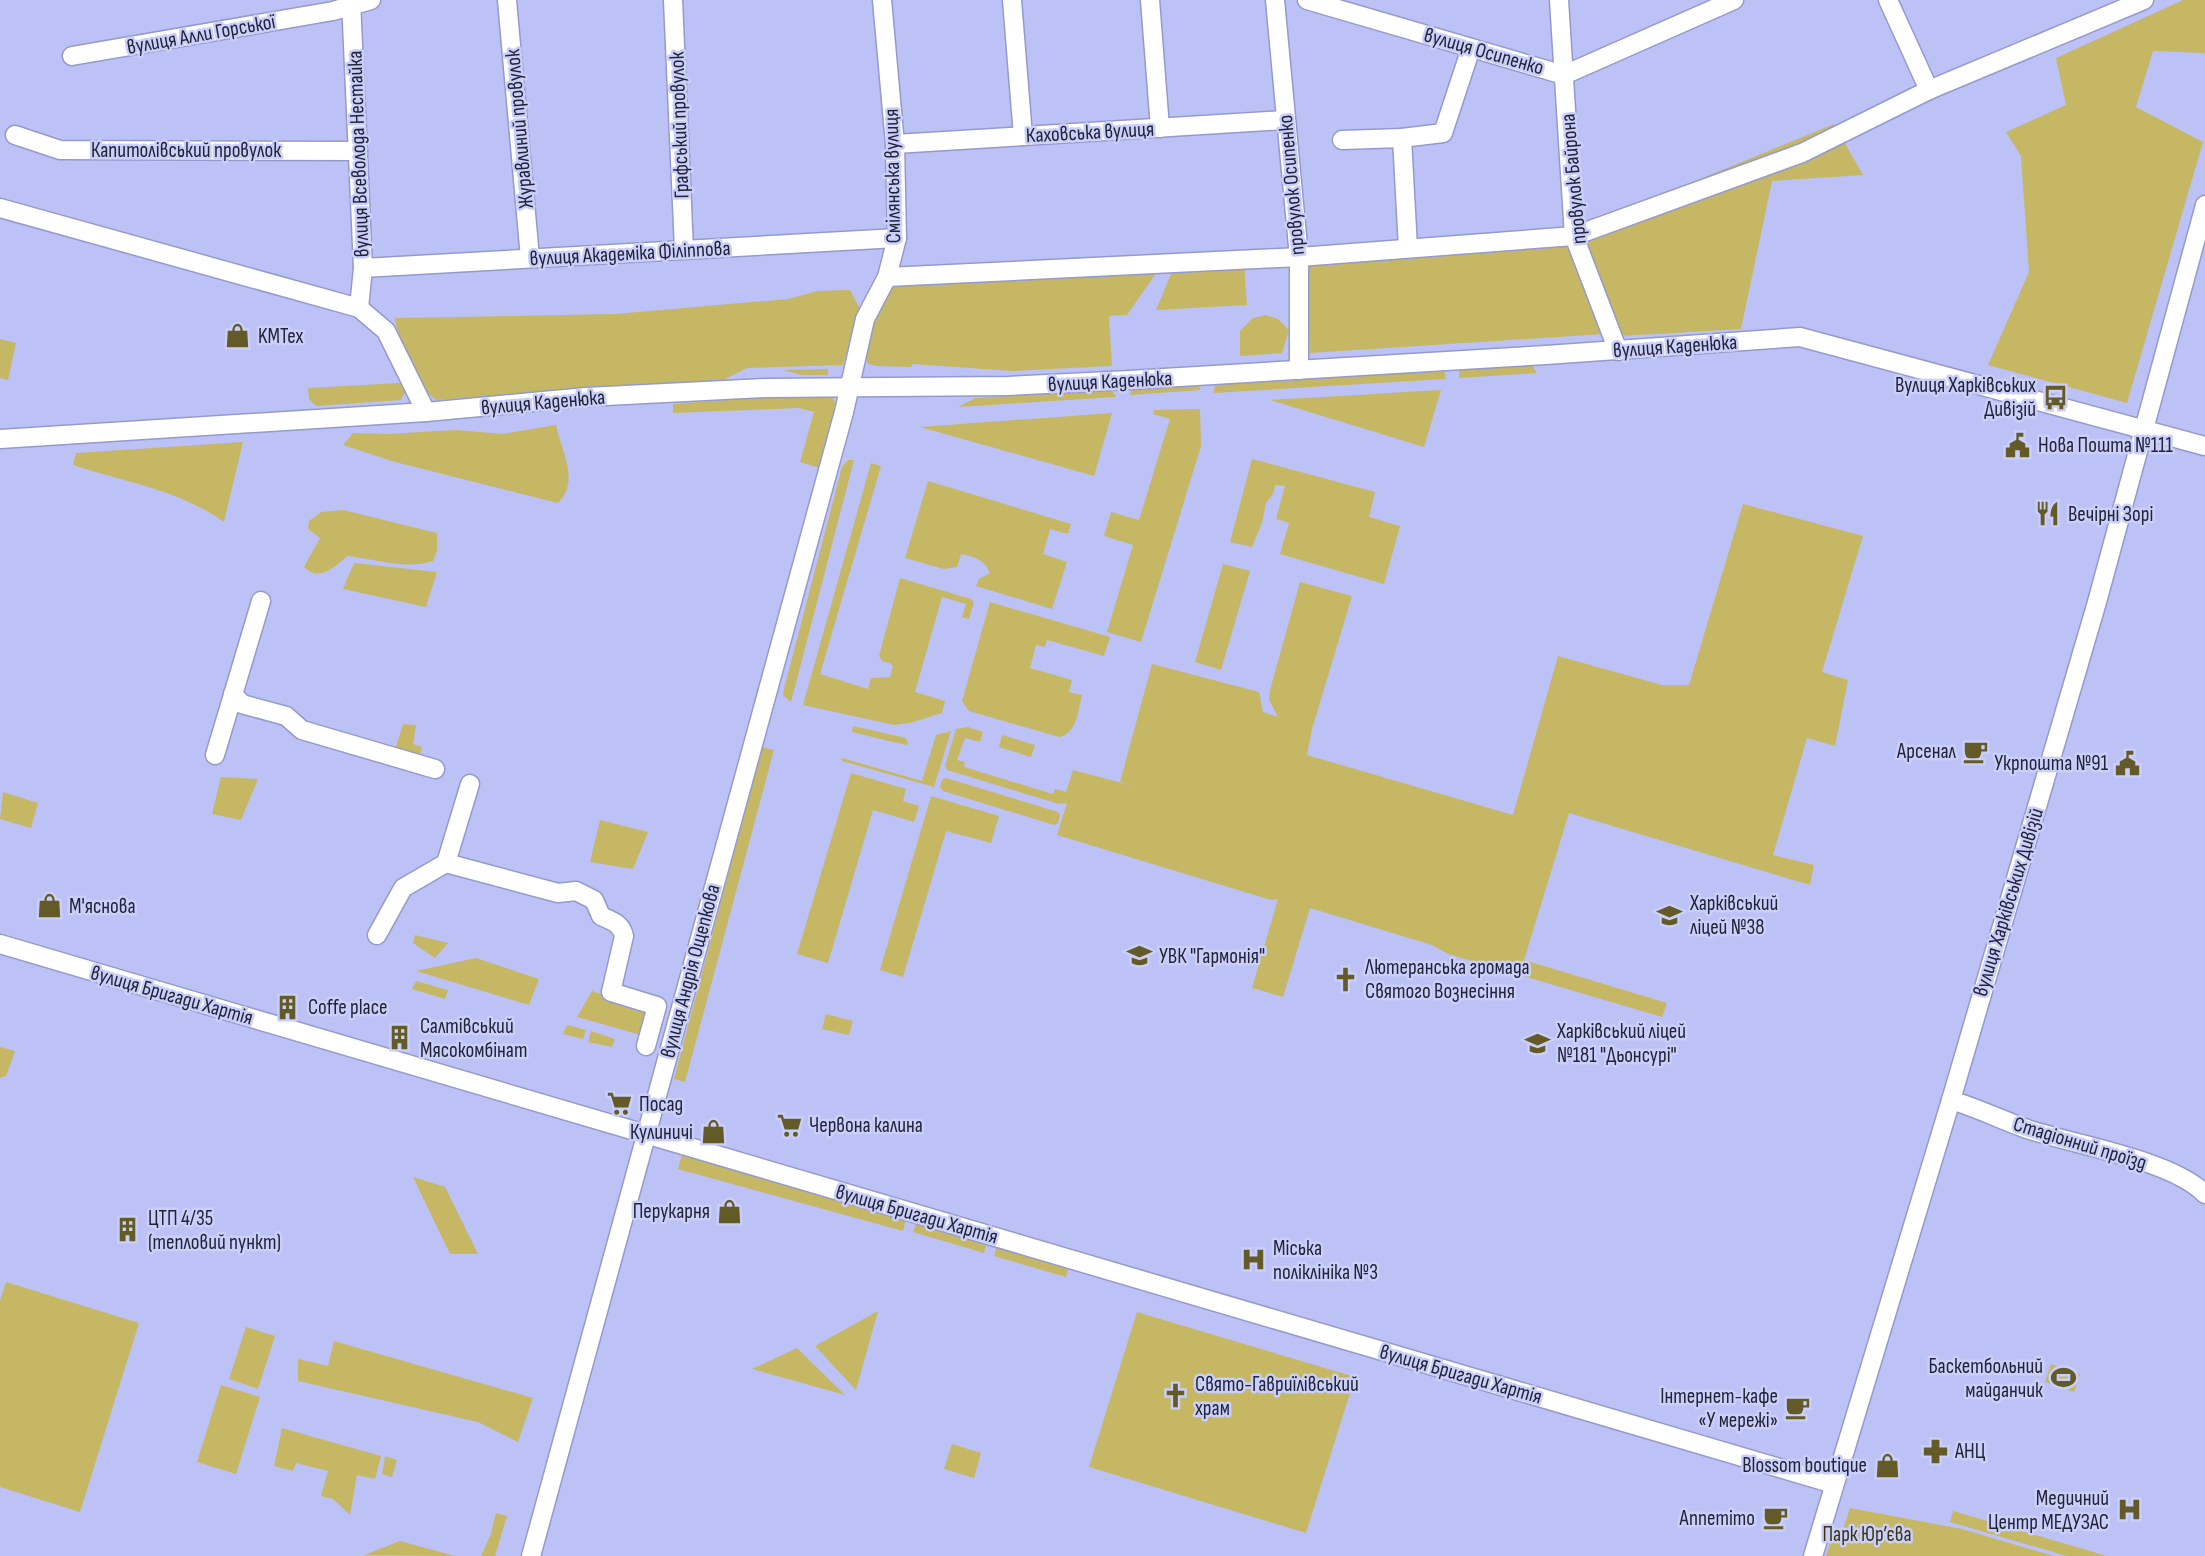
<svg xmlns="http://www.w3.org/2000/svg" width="2205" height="1556" font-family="'Sofia Sans Condensed',sans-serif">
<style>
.green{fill:#c6b764}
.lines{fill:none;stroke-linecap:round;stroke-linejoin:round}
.minor-casing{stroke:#949acc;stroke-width:21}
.minor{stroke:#fff;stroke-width:18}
.labels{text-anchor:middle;stroke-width:5;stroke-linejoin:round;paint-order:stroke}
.street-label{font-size:21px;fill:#212337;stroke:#cacffa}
.poi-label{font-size:21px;fill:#212337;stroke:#cacffa;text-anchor:start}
.park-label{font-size:21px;fill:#3a330d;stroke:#cacffa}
</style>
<rect width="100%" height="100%" fill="#bcc2f6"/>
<g class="green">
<path d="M 2183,0 L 2205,0 L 2205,53 L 2153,51 L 2136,107 L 2203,142 L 2127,403 L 1988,365 L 2029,272 L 2021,156 L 2006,132 L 2066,105 L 2056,58 Z"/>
<path d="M 1834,124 L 1863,175 L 1772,181 L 1741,329 L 1621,336 L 1583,247 L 1583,227 Z"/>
<path d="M 1566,242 L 1604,334 L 1310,353 L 1307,263 Z"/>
<path d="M 1244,264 L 1247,305 L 1156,310 L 1174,267 Z"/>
<path d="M 1159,269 L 1127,315 L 1109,316 L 1112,366 L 1012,371 L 912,364 L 911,367 L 875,366 L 867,363 C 858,337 875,310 886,288 L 897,284 Z"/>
<path d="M 850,290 L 860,309 L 843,365 L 747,368 L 723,380 L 436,400 C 416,384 398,344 395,318 L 615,314 L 788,299 L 817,291 Z"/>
<path d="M 1266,315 L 1278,319 L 1289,330 L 1282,353 L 1240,356 L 1240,331 L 1253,318 Z"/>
<path d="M 0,339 L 16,343 L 8,380 L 0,378 Z"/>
<path d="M 1531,364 L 1537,373 L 1459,378 L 1459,371 L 1462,368 Z"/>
<path d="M 828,369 L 828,375 L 802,375 L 783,370 Z"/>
<path d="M 1440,369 L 1445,373 L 1445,379 L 1214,393 L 1215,382 Z"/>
<path d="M 1196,382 L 1201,390 L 1130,395 L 1133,386 Z"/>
<path d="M 401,383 L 405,392 L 401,400 L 316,406 L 309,399 L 308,388 Z"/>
<path d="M 1111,389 L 1116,397 L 958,407 L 975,398 Z"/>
<path d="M 1441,390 L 1424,447 L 1270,400 Z"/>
<path d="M 812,393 C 823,394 833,393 837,406 L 820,468 L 800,462 L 814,412 L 799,408 L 673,413 L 673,404 Z"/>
<path d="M 1200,409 L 1201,446 L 1141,642 L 1107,632 L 1133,545 L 1104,536 L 1111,512 L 1139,520 L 1170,419 L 1153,414 L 1154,410 Z"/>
<path d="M 1112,413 L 1094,476 L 920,427 Z"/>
<path d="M 556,425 C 562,453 580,481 558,503 L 395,462 L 343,445 L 353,433 L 389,434 L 456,430 L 502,434 Z"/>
<path d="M 243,442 L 224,522 C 179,490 125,482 73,465 L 76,453 Z"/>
<path d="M 1252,459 L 1375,492 L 1369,517 L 1400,526 L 1384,584 L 1280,554 L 1289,523 L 1276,519 L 1285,486 L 1275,485 L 1273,494 L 1266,503 L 1262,523 L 1252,547 L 1230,542 Z"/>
<path d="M 848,460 L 854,460 L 791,702 L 783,695 L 784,689 L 842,467 Z"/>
<path d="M 871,463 L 881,466 L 820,674 L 868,689 L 871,678 L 890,677 L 893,666 L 890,663 L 882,661 L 879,656 L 900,578 L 971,599 L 974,602 L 969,619 L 962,617 L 966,604 L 942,597 L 915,692 L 945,701 L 942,713 L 910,723 L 894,725 L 803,705 Z"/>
<path d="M 928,481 L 1071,524 L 1068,534 L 1050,529 L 1043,554 L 1067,562 L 1052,609 L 976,586 L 979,579 L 990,573 C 984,559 975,557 961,554 L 957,567 L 944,569 L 905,558 Z"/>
<path d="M 1743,504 L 1863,536 L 1822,672 L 1848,680 L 1835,746 L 1807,738 L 1773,855 L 1814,865 L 1810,885 L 1569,813 L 1524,960 L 1667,1003 L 1662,1017 L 1448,954 L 1432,945 L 1310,908 L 1283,997 L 1252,988 L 1278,899 L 1271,900 L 1057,835 L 1067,803 L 1059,804 L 947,770 L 945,766 L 956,729 L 968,727 L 983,732 L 980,742 L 965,738 L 957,760 L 965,762 L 964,767 L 1053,794 L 1055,789 L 1066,792 L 1073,770 L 1133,786 L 1120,782 L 1152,664 L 1259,692 L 1263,712 L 1278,717 L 1269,700 L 1270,690 L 1300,582 L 1352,596 L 1312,729 L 1307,755 L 1513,815 L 1558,656 L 1662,685 L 1689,685 Z"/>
<path d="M 343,510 L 437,533 L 437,551 L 433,561 C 405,570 376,559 347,556 C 334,568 319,582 304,567 L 320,538 L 308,529 L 309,521 L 321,512 Z"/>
<path d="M 354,563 L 437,572 L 426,607 L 343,589 Z"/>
<path d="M 1223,564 L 1250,571 L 1221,670 L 1195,662 Z"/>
<path d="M 990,602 L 1110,637 L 1104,656 L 1047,640 L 1045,647 L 1036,645 L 1030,668 L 1072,680 L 1069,692 L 1082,695 C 1078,710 1077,734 1059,737 L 969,711 L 962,701 Z"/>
<path d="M 403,724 L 416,725 L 413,744 L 422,747 L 419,758 L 395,750 Z"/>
<path d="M 853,726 L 906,738 L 908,743 L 906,745 L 852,732 Z"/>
<path d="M 951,731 L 934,787 L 842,761 L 842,758 L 922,781 L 936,735 Z"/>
<path d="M 1002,735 L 1035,745 L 1031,757 L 999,747 Z"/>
<path d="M 762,747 L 774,750 L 685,1082 L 674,1079 Z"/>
<path d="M 851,773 L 906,789 L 903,801 L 919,806 L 914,822 L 873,810 L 828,963 L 797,954 Z"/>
<path d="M 221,777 L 258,779 L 241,820 L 212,814 Z"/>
<path d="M 946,778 L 1058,812 L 1060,816 L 1058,823 L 1054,825 L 943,791 L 940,787 L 942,780 Z"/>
<path d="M 3,792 L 38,803 L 31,828 L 0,819 Z"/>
<path d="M 931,796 L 999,816 L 991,843 L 946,831 L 903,977 L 880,970 Z"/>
<path d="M 600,820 L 648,832 L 633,869 L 590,862 Z"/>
<path d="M 415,935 L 448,943 L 435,958 L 413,943 Z"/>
<path d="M 476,958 L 539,979 L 529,1005 L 416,971 Z"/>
<path d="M 416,981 L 448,990 L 445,999 L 412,989 Z"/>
<path d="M 592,991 L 646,1010 L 641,1035 L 577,1017 Z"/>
<path d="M 826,1014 L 853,1021 L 849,1035 L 822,1029 Z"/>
<path d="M 567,1025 L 586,1030 L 583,1039 L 563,1034 Z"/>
<path d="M 591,1031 L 615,1039 L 612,1047 L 588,1042 Z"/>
<path d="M 0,1047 L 15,1051 L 6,1076 L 0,1078 Z"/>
<path d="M 682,1154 L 907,1215 L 903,1231 L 678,1169 Z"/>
<path d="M 413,1177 L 445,1187 L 478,1254 L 450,1254 Z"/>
<path d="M 917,1219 L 988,1240 L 984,1253 L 913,1232 Z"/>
<path d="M 998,1242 L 1070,1263 L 1066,1277 L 994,1256 Z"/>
<path d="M 6,1282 L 139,1323 L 80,1512 L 0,1487 L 0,1301 Z"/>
<path d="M 878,1311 L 856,1390 L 815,1346 Z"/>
<path d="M 1137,1312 L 1355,1377 L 1306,1533 L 1089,1467 Z"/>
<path d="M 246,1327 L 275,1336 L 258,1389 L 229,1379 Z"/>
<path d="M 334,1341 L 533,1398 L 518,1442 L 478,1422 L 298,1381 L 298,1359 L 328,1366 Z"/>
<path d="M 797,1348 L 845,1395 L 752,1369 Z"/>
<path d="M 2051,1364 L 2080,1374 L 2074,1392 L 2045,1382 Z"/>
<path d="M 221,1385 L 260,1397 L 236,1474 L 197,1462 Z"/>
<path d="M 282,1428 L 381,1456 L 375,1479 L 357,1475 L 350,1515 L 333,1499 L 321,1496 L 328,1471 L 296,1463 L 293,1471 L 274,1466 Z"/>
<path d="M 952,1444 L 981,1453 L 974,1478 L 944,1469 Z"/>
<path d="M 385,1456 L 397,1460 L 392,1477 L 382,1474 Z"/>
<path d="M 1850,1508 L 1962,1529 L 2054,1556 L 1826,1556 L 1832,1537 L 1840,1539 Z"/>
<path d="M 1953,1511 L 2107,1556 L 2067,1556 L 1950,1522 Z"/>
<path d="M 496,1513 L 507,1516 L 495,1556 L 481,1556 L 491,1534 Z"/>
<path d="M 400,1541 L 455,1556 L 364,1555 Z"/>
</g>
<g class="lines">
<defs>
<g id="minor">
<path d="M 351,0 L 363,268 L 359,308"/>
<path d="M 507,0 L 530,258"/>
<path d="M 673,0 L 684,250"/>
<path d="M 1012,0 L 1023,136"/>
<path d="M 1150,0 L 1160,128"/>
<path d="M 1275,0 L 1299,257 L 1299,370"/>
<path d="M 1307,0 L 1564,75 L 1734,0"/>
<path d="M 1559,0 L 1574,236 L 1618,351"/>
<path d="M 1888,0 L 1929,90"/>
<path d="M 72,56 L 333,11 L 371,0"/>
<path d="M 15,135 L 60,150 L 358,151"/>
<path d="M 1342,140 L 1402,138"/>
<path d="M 895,144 L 1285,120"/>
<path d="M 0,208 L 359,308 L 386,331 L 426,412"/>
<path d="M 1408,248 L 1402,138 L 1443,133 L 1471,48"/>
<path d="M 363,268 L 897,238"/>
<path d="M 887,277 L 1299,257 L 1574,236 L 1802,153 L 1929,90 L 2144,0"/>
<path d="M 0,439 L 426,412 L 586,397 L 766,388 L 1008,386 L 1130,380 L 1546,355 L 1800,337 L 2205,446"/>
<path d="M 233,694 L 242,704 L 286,716 L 302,730 L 435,769"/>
<path d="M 215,755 L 261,601"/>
<path d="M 446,863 L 558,893 L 576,891 L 594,900 L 601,916 C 612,921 621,923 624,936 L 611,992 L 657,1006 L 646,1046"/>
<path d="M 377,935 L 403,888 L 446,863 L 470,784"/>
<path d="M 0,944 L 1834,1484"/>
<path d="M 1951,1100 C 1977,1108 2002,1120 2027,1129 C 2075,1145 2172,1160 2205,1194"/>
<path d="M 531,1556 L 844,412 L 865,319 L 887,277 L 897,238 L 895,144 L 882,0"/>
<path d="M 1813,1556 L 1951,1100 L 2097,602 L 2205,205"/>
</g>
</defs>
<use href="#minor" class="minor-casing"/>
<use href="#minor" class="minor"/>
</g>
<defs>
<symbol id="shop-bare" viewBox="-9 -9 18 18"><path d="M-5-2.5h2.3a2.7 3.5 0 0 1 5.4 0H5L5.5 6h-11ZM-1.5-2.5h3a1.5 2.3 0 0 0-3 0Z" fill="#635a27" stroke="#cacffa" stroke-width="2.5" paint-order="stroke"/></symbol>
<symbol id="bus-bare" viewBox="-9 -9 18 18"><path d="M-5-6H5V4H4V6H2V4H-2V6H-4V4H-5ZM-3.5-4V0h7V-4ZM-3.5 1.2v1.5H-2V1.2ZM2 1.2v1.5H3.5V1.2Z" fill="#635a27" stroke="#cacffa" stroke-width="2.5" paint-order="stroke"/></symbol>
<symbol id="civic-bare" viewBox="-9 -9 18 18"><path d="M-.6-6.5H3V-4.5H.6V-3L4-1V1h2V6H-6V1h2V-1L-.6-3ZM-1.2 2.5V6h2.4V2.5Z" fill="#635a27" stroke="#cacffa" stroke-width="2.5" paint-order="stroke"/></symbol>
<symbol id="restaurant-bare" viewBox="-9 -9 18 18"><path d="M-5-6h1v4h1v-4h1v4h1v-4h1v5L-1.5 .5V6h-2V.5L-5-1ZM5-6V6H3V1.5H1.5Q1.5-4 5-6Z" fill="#635a27" stroke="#cacffa" stroke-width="2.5" paint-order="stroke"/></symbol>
<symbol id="cafe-bare" viewBox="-9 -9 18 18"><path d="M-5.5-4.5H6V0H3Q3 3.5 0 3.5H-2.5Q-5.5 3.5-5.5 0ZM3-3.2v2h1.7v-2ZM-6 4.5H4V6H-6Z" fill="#635a27" stroke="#cacffa" stroke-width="2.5" paint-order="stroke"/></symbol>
<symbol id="school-bare" viewBox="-9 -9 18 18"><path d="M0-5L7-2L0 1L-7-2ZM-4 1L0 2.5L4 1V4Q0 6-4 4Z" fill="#635a27" stroke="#cacffa" stroke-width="2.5" paint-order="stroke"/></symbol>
<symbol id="church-bare" viewBox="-9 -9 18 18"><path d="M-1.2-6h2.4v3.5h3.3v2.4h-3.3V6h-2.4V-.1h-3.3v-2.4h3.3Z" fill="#635a27" stroke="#cacffa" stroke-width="2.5" paint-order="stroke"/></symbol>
<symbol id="building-bare" viewBox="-9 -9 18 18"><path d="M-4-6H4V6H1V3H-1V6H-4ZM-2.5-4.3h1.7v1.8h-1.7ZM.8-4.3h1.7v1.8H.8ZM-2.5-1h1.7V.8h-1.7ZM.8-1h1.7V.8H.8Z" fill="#635a27" stroke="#cacffa" stroke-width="2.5" paint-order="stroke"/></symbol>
<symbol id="supermarket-bare" viewBox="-9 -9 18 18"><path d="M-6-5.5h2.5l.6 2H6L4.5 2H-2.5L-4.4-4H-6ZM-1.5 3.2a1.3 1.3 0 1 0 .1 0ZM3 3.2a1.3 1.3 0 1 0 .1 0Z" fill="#635a27" stroke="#cacffa" stroke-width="2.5" paint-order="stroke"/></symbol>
<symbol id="hospital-bare" viewBox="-9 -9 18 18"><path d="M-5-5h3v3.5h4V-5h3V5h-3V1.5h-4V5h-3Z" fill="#635a27" stroke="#cacffa" stroke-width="2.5" paint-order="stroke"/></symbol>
<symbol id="stadium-bare" viewBox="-9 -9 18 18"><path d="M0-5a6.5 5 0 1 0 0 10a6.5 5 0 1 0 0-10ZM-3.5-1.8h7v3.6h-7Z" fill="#635a27" stroke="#cacffa" stroke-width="2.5" paint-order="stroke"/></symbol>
<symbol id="pharmacy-bare" viewBox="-9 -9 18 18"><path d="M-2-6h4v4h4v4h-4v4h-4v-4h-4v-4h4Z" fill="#635a27" stroke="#cacffa" stroke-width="2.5" paint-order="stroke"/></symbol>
</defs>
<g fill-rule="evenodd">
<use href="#shop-bare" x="220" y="318" width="35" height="35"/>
<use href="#bus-bare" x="2038" y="380" width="35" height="35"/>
<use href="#civic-bare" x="2000" y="428" width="35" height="35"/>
<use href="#restaurant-bare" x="2030" y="496" width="35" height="35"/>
<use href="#cafe-bare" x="1958" y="734" width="35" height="35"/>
<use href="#civic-bare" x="2110" y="746" width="35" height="35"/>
<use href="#shop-bare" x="32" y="888" width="35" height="35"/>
<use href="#school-bare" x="1652" y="898" width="35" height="35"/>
<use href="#school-bare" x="1122" y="938" width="35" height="35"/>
<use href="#church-bare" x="1328" y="962" width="35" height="35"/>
<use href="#building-bare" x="270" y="990" width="35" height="35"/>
<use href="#building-bare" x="382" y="1020" width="35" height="35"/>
<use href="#school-bare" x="1520" y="1026" width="35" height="35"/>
<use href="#supermarket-bare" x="602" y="1086" width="35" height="35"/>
<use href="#supermarket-bare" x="772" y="1108" width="35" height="35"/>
<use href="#shop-bare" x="696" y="1114" width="35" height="35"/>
<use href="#shop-bare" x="712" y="1194" width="35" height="35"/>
<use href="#building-bare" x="110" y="1212" width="35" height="35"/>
<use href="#hospital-bare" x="1236" y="1242" width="35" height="35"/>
<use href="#stadium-bare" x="2046" y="1360" width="35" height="35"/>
<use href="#church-bare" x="1158" y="1378" width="35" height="35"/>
<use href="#cafe-bare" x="1780" y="1390" width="35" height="35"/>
<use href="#pharmacy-bare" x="1918" y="1434" width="35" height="35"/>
<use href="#shop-bare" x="1870" y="1448" width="35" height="35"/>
<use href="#hospital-bare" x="2112" y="1492" width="35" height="35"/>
<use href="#cafe-bare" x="1758" y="1500" width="35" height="35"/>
</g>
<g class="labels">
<g class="street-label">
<text transform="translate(201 34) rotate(-10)" y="7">вулиця Алли Горської</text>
<text transform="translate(1484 51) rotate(16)" y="7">вулиця Осипенко</text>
<text transform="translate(679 125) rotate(-92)" y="7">Графський провулок</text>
<text transform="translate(519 129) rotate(-95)" y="7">Журавлиний провулок</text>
<text transform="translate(1090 132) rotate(-3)" y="7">Каховська вулиця</text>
<text x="186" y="157">Капитолівський провулок</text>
<text transform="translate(358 154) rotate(-92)" y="7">вулиця Всеволода Нестайка</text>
<text transform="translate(892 176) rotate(-91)" y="7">Смілянська вулиця</text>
<text transform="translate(1573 179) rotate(-95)" y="7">провулок Байрона</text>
<text transform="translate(1291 185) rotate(-95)" y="7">провулок Осипенко</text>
<text transform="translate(630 253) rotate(-3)" y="7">вулиця Академіка Філіппова</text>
<text transform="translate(1675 346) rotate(-4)" y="7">вулиця Каденюка</text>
<text transform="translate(1110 381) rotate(-3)" y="7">вулиця Каденюка</text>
<text transform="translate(543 402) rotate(-5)" y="7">вулиця Каденюка</text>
<text transform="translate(2008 902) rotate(-73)" y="7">вулиця Харківських Дивізій</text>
<text transform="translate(690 971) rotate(-75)" y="7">вулиця Андрія Ощепкова</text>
<text transform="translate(172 995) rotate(16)" y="7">вулиця Бригади Хартія</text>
<text transform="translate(2080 1143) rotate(17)" y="7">Стадіонний проїзд</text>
<text transform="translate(917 1214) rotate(16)" y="7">вулиця Бригади Хартія</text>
<text transform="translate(1461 1374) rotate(16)" y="7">вулиця Бригади Хартія</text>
</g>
<g class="poi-label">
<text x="258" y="343">KMTex</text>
<text x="2036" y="392" text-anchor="end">Вулиця Харківських<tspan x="2036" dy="24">Дивізій</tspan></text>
<text x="2038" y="452">Нова Пошта №111</text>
<text x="2068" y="521">Вечірні Зорі</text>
<text x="1956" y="758" text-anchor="end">Арсенал</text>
<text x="2108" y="770" text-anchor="end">Укрпошта №91</text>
<text x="1690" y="910">Харківський<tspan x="1690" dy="24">ліцей №38</tspan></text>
<text x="69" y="913">М'яснова</text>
<text x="1159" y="963">УВК "Гармонія"</text>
<text x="1365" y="974">Лютеранська громада<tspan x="1365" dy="24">Святого Вознесіння</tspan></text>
<text x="308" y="1014">Coffe place</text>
<text x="420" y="1033">Салтівський<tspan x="420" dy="24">Мясокомбінат</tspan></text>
<text x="1557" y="1038">Харківський ліцей<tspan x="1557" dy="24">№181 "Дьонсурі"</tspan></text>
<text x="639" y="1111">Посад</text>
<text x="809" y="1132">Червона калина</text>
<text x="693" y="1139" text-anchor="end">Кулиничі</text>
<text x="710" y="1218" text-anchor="end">Перукарня</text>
<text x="148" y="1225">ЦТП 4/35<tspan x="148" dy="24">(тепловий пункт)</tspan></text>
<text x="1273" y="1255">Міська<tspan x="1273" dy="24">поліклініка №3</tspan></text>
<text x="2043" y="1373" text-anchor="end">Баскетбольний<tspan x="2043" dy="24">майданчик</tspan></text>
<text x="1195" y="1391">Свято-Гавриїлівський<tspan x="1195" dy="24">храм</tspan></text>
<text x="1778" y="1403" text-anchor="end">Інтернет-кафе<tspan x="1778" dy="24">«У мережі»</tspan></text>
<text x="1955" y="1458">АНЦ</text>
<text x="1867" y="1472" text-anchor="end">Blossom boutique</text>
<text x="2109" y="1505" text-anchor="end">Медичний<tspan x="2109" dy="24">Центр МЕДУЗАС</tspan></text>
<text x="1755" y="1525" text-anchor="end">Аппетіто</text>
</g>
<g class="park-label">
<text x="1867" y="1541">Парк Юр’єва</text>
</g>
</g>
</svg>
